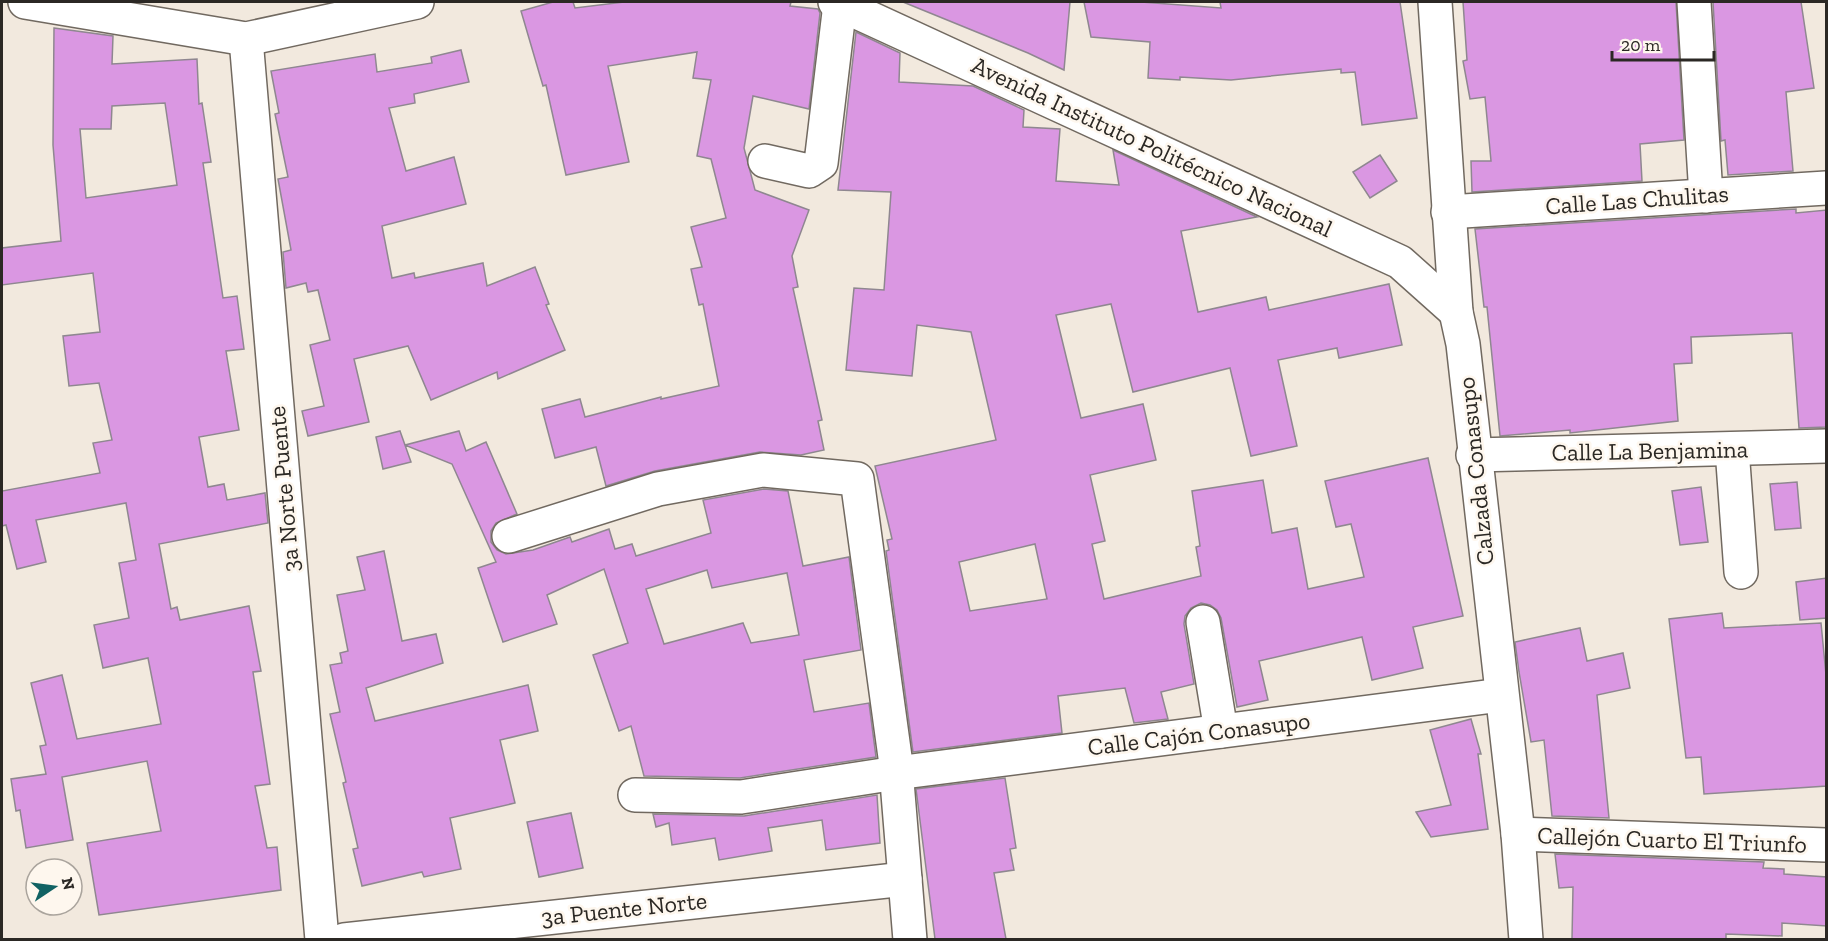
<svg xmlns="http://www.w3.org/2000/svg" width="1828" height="941" font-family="'Zilla Slab',serif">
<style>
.building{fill:#da97e2;stroke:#8f8790;stroke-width:1.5;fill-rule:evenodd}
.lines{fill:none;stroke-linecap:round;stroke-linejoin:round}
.minor-casing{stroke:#716960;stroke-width:36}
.minor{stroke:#fff;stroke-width:33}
.labels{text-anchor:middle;stroke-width:5;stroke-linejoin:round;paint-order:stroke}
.street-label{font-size:24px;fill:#2b2824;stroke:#fef7ee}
</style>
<rect width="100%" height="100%" fill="#f2e9de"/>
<g class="building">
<path d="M 553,2 L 573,2 L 575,8 L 624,2 L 791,2 L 790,6 L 818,9 L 820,13 L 809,109 L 753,96 L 744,148 L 755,190 L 809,210 L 792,256 L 798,287 L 793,288 L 822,420 L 818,421 L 824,450 L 801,455 L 760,452 L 655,471 L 606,486 L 596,447 L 555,458 L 542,409 L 580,399 L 585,417 L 661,397 L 661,399 L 719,386 L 703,304 L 699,305 L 691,269 L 702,267 L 691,227 L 726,218 L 711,159 L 697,156 L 711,80 L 693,78 L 697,52 L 608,66 L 629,162 L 566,175 L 546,85 L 543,86 L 521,11 Z"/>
<path d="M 903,2 L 1070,2 L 1064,70 L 1028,53 Z"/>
<path d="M 1084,2 L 1141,2 L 1221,8 L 1220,2 L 1400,2 L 1417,118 L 1362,125 L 1355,72 L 1341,73 L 1341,69 L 1231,80 L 1180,77 L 1180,80 L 1148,78 L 1150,42 L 1091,37 Z"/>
<path d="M 1463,2 L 1676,2 L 1684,140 L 1640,144 L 1642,181 L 1472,192 L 1471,161 L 1491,161 L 1485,97 L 1470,99 L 1463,61 L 1467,60 Z"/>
<path d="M 1713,2 L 1801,2 L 1814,88 L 1786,92 L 1793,171 L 1728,175 L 1725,140 L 1721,141 Z"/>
<path d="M 54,28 L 113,36 L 112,64 L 197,59 L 199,104 L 202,103 L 211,162 L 203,163 L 223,298 L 237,296 L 244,349 L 226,351 L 239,430 L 199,437 L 208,487 L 224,484 L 227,500 L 265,493 L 268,523 L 159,544 L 171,609 L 177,607 L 180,620 L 249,606 L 261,671 L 253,672 L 270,784 L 255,786 L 267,848 L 277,847 L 281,890 L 99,915 L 87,843 L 161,831 L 147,761 L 62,777 L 73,840 L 26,848 L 20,810 L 16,811 L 11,779 L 46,774 L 40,746 L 46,745 L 31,683 L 62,675 L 77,739 L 161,724 L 148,658 L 103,668 L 94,625 L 129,618 L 119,563 L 136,560 L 126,503 L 36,520 L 46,562 L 17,569 L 6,525 L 2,526 L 2,491 L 100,473 L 93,443 L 112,440 L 99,383 L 69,386 L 63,336 L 100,332 L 93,273 L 2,285 L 2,248 L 61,241 L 53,145 ZM 165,103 L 177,185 L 86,198 L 80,129 L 111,129 L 112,106 Z"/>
<path d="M 856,32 L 900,53 L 899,82 L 973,86 L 1024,110 L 1023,127 L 1060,129 L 1056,181 L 1119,185 L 1113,150 L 1257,217 L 1181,231 L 1198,312 L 1266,297 L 1269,310 L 1389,284 L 1402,345 L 1339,358 L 1337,348 L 1278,360 L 1297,446 L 1251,456 L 1230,368 L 1133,392 L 1111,304 L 1056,315 L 1081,418 L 1143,404 L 1156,460 L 1090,475 L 1105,541 L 1092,544 L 1104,599 L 1201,576 L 1196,547 L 1200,546 L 1192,491 L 1263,480 L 1272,533 L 1297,528 L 1308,589 L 1364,577 L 1351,524 L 1336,527 L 1325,481 L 1428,458 L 1463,616 L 1413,627 L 1423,668 L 1372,680 L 1362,637 L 1259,661 L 1268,700 L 1237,707 L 1221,618 L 1217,610 L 1210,605 L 1201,603 L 1191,608 L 1185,616 L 1184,624 L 1194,684 L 1161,692 L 1168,719 L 1134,723 L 1125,688 L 1058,696 L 1062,733 L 913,752 L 886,551 L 889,550 L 887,540 L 892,539 L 875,466 L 996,440 L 971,332 L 917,325 L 912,376 L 846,370 L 854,288 L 884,290 L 891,192 L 838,190 ZM 1035,544 L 1047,599 L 970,611 L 959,562 Z"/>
<path d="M 461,50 L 469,82 L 414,94 L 415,103 L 389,108 L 406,171 L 454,157 L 466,204 L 382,226 L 392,278 L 414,273 L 415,278 L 483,263 L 487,286 L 535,267 L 549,304 L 546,305 L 565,350 L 498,379 L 497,372 L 431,400 L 408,346 L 354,359 L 369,422 L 308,436 L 302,411 L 324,406 L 310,345 L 330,340 L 318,290 L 308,292 L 306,283 L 286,288 L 283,252 L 291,250 L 278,179 L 288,177 L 275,114 L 279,113 L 271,71 L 375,54 L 377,72 L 432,63 L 431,57 Z"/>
<path d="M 1380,155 L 1397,181 L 1370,198 L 1353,172 Z"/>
<path d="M 1796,209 L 1796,213 L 1827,210 L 1827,427 L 1799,428 L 1792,333 L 1691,337 L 1692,363 L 1674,364 L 1678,421 L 1570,433 L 1570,430 L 1500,436 L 1487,307 L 1484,307 L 1475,229 Z"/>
<path d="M 400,431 L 405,445 L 459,431 L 466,451 L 486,442 L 517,514 L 496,523 L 491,531 L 491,542 L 497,550 L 506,554 L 533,550 L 570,537 L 572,542 L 609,529 L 615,549 L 632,544 L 636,556 L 711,533 L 703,500 L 764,489 L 788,491 L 803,566 L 849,557 L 861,650 L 804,660 L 814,712 L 869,703 L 876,757 L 740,778 L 644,776 L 631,726 L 619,731 L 593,655 L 628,643 L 604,569 L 547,595 L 557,624 L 503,642 L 478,568 L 496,562 L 452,464 L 405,445 L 411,462 L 383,469 L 376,437 ZM 707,570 L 712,588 L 787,573 L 799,635 L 751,643 L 743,623 L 664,644 L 646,589 Z"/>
<path d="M 1797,482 L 1801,528 L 1775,530 L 1770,484 Z"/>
<path d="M 1701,487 L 1708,542 L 1680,545 L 1672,491 Z"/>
<path d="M 384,551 L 402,641 L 436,634 L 443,663 L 366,688 L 375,721 L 528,685 L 538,731 L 500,740 L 515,803 L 450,818 L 461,869 L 424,877 L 422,872 L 362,886 L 353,849 L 358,848 L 343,783 L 346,782 L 330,714 L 340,712 L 330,665 L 342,663 L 340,653 L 348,651 L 337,595 L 365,590 L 357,557 Z"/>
<path d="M 1827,578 L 1827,618 L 1800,620 L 1796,582 Z"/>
<path d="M 1722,613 L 1724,628 L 1821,623 L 1827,685 L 1827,786 L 1704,794 L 1701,757 L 1686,758 L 1669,619 Z"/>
<path d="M 1580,628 L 1587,661 L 1623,653 L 1630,688 L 1597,695 L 1609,818 L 1552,816 L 1544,740 L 1531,742 L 1519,672 L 1515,642 Z"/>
<path d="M 1471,719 L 1481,754 L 1478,754 L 1488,829 L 1431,837 L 1416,812 L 1451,805 L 1430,730 Z"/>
<path d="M 1005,778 L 1016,848 L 1010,849 L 1014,870 L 994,873 L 1006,939 L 935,939 L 916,789 Z"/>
<path d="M 877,795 L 880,843 L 826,850 L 822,820 L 768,828 L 772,851 L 719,860 L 715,838 L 672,845 L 669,823 L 656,827 L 653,814 L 744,816 Z"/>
<path d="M 571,813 L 583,868 L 539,877 L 527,822 Z"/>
<path d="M 1555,854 L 1764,862 L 1763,868 L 1784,869 L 1784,874 L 1827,877 L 1827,926 L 1782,923 L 1782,936 L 1726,934 L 1726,939 L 1572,939 L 1573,887 L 1559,888 Z"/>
</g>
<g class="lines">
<defs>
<g id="minor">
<path d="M 25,2 L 246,39 L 417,2"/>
<path d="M 835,2 L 1400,262 L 1456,312"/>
<path d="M 1435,2 L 1456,312 L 1463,344 L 1518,834 L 1526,940"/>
<path d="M 1694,2 L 1706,196"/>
<path d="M 246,39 L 322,940"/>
<path d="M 765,161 L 809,171 L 821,163 L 840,4"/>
<path d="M 1448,212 L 1826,188"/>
<path d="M 1732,449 L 1741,572"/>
<path d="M 1473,455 L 1826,446"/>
<path d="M 509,536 L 658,489 L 763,470 L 857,479 L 895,757 L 910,940"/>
<path d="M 1203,622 L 1221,731"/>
<path d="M 635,795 L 741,797 L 896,773 L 1501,695"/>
<path d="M 1518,834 L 1826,845"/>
<path d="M 344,940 L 905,879"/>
</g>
</defs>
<use href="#minor" class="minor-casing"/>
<use href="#minor" class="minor"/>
</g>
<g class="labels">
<g class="street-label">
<text transform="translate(1152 147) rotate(25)" y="8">Avenida Instituto Politécnico Nacional</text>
<text transform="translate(1637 200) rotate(-4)" y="8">Calle Las Chulitas</text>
<text transform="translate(1650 451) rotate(-1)" y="8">Calle La Benjamina</text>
<text transform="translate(1476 471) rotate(-96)" y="8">Calzada Conasupo</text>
<text transform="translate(284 489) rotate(-95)" y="8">3a Norte Puente</text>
<text transform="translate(1199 734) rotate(-7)" y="8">Calle Cajón Conasupo</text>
<text transform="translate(1672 840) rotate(2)" y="8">Callejón Cuarto El Triunfo</text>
<text transform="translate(624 909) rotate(-6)" y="8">3a Puente Norte</text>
</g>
</g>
<rect width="1828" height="941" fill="none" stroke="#2b2824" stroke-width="6"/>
<g transform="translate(54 887) rotate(77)"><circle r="28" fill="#fef7ee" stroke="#aaa49d" stroke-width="1.5"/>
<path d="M0-4.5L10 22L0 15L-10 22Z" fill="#116263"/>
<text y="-9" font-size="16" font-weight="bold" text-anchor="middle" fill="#2b2824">N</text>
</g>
<path d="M1612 51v9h102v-9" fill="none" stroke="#2b2824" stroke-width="3"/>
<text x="1621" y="51" font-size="18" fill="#2b2824" stroke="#fef7ee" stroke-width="4.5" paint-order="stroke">20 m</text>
</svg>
